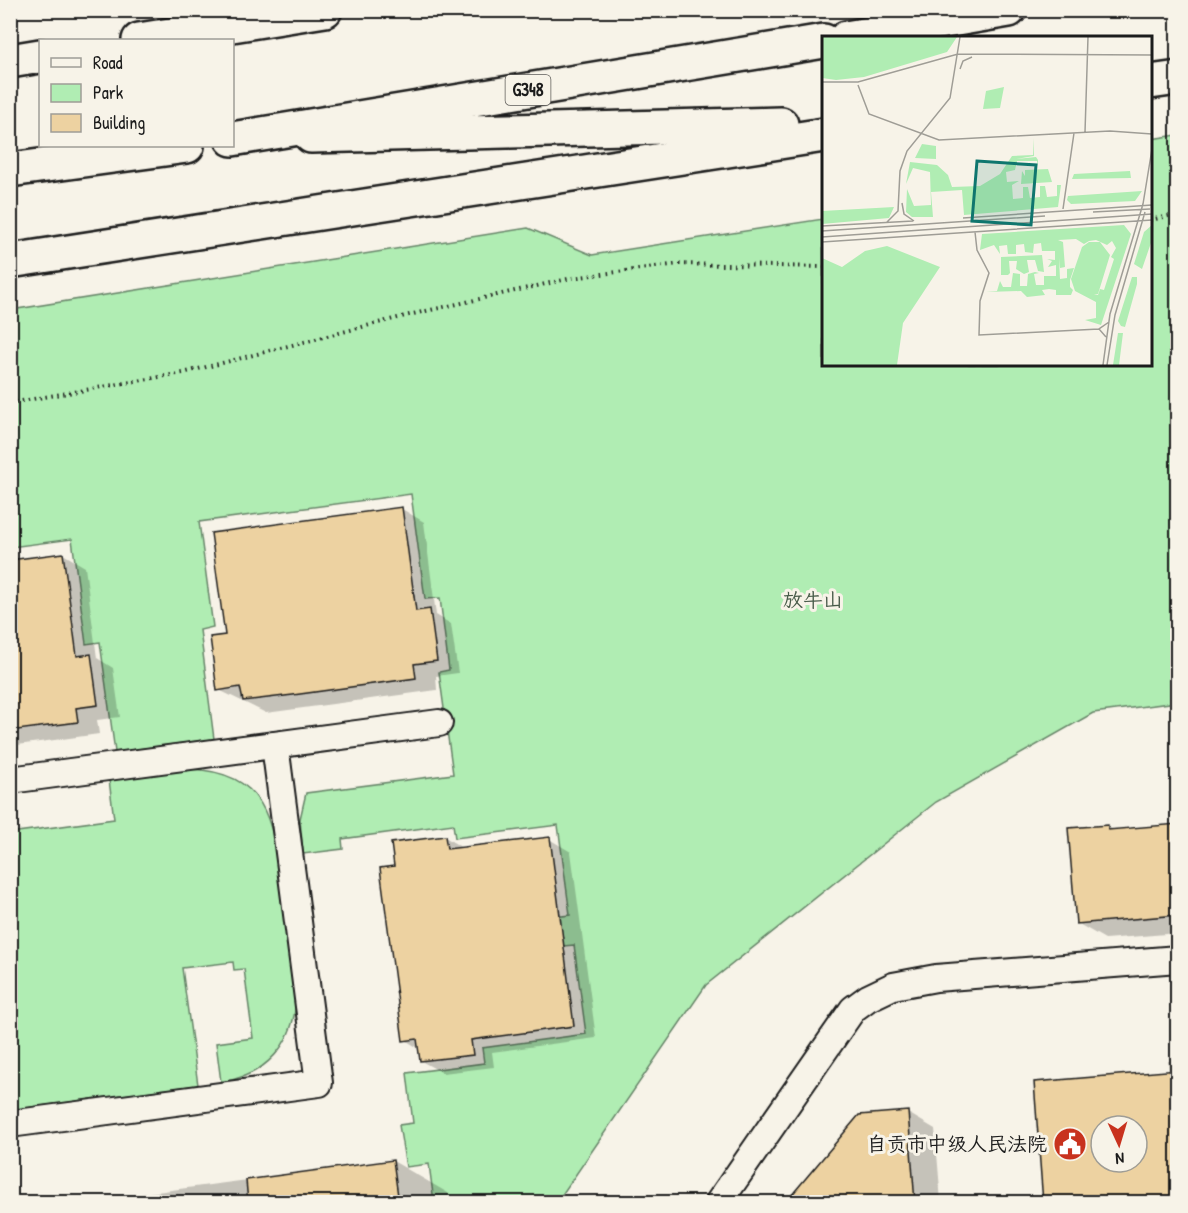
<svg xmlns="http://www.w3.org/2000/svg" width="1188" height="1213" font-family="'Patrick Hand','LXGW WenKai TC',sans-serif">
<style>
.green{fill:#b0edb3;stroke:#668468;stroke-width:1.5}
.shadow{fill:#0003;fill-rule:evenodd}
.building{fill:#edd2a1;stroke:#1c1c1c;stroke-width:1.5;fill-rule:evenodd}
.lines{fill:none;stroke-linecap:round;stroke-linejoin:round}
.lane-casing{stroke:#1c1c1c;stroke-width:30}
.secondary-casing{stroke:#1c1c1c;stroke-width:38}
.highway-casing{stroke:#1c1c1c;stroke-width:38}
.path{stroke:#1c1c1c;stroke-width:4;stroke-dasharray:1.5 4.5;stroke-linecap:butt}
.lane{stroke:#f7f3e8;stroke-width:26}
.secondary{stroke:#f7f3e8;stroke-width:33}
.highway{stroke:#f7f3e8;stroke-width:33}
.labels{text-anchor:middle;stroke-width:6;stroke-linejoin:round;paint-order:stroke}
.shield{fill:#f7f3e8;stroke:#5e5c59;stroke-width:1.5}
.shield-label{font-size:18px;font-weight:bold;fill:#1c1c1c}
.park-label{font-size:20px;fill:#485b49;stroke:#f7f3e8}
.poi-label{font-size:20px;fill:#1c1c1c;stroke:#f7f3e8;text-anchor:end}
.inset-road{fill:none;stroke:#9f9d96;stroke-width:1.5}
.view{fill:#0f766e;fill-opacity:0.15;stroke:#0f766e;stroke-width:3}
.inset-edge{fill:none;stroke:#1c1c1c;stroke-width:3}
</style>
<rect width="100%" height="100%" fill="#f7f3e8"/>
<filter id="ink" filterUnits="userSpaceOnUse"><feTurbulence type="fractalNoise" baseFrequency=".0167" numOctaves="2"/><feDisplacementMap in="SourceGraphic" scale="12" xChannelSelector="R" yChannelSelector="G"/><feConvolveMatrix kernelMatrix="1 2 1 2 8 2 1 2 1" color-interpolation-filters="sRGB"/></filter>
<g filter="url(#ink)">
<g class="green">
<path d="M 1177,135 L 1177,702 L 1093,713 L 936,802 L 706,985 L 557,1202 L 434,1202 L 429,1164 L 406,1167 L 399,1125 L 413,1123 L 407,1073 L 484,1063 L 482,1048 L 586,1034 L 574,945 L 541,948 L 537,919 L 570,915 L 558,825 L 455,838 L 453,824 L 342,839 L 343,849 L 303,854 L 300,819 L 306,793 L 453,774 L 439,672 L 449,670 L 440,598 L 425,599 L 411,494 L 199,522 L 213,627 L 200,630 L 214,739 L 115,752 L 100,642 L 86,644 L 72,539 L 11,547 L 11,310 L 528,228 L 592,255 L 823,219 L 824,364 L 1150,364 L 1151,139 Z"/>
<path d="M 189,769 C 271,772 273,827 282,893 C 286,928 291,963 296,999 C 294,1044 266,1076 221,1082 L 216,1043 L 253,1038 L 244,969 L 234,970 L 233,962 L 182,968 L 198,1085 L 11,1110 L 10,833 L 114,819 L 109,780 Z"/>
</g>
<g class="shadow">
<path d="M 402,509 L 424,522 L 436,615 L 451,624 L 458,673 L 436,676 L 437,690 L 266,713 L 219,690 L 227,637 Z"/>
<path d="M 63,554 L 85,567 L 97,658 L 113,668 L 120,717 L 97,720 L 99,734 L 10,746 L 10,561 Z"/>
<path d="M 1107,826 L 1115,831 L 1178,826 L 1178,933 L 1105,939 L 1077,923 Z"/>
<path d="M 445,837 L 464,849 L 549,839 L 571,852 L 596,1038 L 492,1052 L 494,1067 L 443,1073 L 421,1061 L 420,1049 L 405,1040 L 396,867 Z"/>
<path d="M 1168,1061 L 1178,1061 L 1178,1202 L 1045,1202 L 1035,1083 L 1169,1072 ZM 1101,1126 L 1137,1126 L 1137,1162 L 1101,1162 Z"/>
<path d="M 908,1113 L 935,1129 L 941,1202 L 787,1202 Z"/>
<path d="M 393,1161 L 448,1193 L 449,1202 L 80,1202 Z"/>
</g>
<g class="building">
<path d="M 402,507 L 416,611 L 430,609 L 437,661 L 414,664 L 416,678 L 293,695 L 243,701 L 240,687 L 217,691 L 210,637 L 225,635 L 211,533 Z"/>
<path d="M 63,553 L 77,656 L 91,654 L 98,705 L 76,708 L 78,722 L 10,731 L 10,560 Z"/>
<path d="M 1178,824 L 1178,915 L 1076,924 L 1068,828 L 1108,825 L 1108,830 Z"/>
<path d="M 445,836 L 447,849 L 550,837 L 574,1026 L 471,1040 L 473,1055 L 420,1061 L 417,1039 L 403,1041 L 380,868 L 394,866 L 391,843 Z"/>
<path d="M 1178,1070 L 1178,1203 L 1043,1203 L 1034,1082 ZM 1101,1126 L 1137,1126 L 1137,1162 L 1101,1162 Z"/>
<path d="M 908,1111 L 915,1203 L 785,1203 L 859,1115 Z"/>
<path d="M 393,1160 L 399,1203 L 248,1203 L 246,1180 Z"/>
</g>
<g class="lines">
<defs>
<g id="lane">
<path d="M 10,780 L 439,723"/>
<path d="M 10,1124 L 319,1083 L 275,745"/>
<path d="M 719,1202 L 853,1009 L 868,998 L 893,986 L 936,978 L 1178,959"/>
</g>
<g id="secondary">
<path d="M 1150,82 L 1178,78"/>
<path d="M 311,136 L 781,124"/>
<path d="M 10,261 L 824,135"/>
</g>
<g id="highway">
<path d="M 846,38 L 1009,10"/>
<path d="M 139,40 L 325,10"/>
<path d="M 10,61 L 40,56"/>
<path d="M 232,139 L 824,41"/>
<path d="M 10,170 L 187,146"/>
</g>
</defs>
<use href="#lane" class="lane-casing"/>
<use href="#secondary" class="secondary-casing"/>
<use href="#highway" class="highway-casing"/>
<g class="path">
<path d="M 1150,220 L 1178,214"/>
<path d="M 10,403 L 183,373 L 413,314 L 572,278 L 678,264 L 824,267"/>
</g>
<use href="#lane" class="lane"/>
<use href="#secondary" class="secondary"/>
<use href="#highway" class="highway"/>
</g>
</g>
<defs>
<symbol id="civic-disc" viewBox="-11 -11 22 22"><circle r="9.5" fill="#c8321e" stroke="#f7f3e8"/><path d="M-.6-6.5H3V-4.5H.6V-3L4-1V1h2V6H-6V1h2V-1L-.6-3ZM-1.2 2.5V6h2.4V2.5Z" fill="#fff"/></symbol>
</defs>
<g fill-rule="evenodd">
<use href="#civic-disc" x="1051" y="1125" width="38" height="38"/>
</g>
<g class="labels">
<rect class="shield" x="505.5" y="75" width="45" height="30" rx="4.5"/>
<g class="shield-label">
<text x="528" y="96">G348</text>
</g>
<g class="park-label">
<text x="813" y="607">放牛山</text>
</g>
<g class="poi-label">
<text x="1047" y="1151">自贡市中级人民法院</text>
</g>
</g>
<g transform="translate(822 36)">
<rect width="330" height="330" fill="#f7f3e8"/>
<path d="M 0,1 L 135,1 L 125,16 L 42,41 L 14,44 L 0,42 ZM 182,51 L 178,72 L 161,73 L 164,55 ZM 211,102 L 212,120 L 194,123 L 214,121 L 216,124 L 216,131 L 215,125 L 195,125 L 193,134 L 184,136 L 185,146 L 197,145 L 190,149 L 191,163 L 201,162 L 201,151 L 206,151 L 208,162 L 218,161 L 218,150 L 223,150 L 225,161 L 235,160 L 235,149 L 239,149 L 236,171 L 142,179 L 140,154 L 109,156 L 111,181 L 90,181 L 84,176 L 85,153 L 92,170 L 109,169 L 108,136 L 91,132 L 84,148 L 88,126 L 115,129 L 126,139 L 130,151 L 158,150 L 178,138 L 190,120 L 211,119 ZM 100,108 L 114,110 L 114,123 L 93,122 ZM 226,133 L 230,146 L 199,148 L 200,135 L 203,140 L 203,134 ZM 308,135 L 309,142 L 250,143 L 252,138 ZM 320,155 L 313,165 L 249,168 L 245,164 L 246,160 ZM 72,171 L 67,182 L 0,188 L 0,175 ZM 302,189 L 309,198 L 279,289 L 263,284 L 274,282 L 274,266 L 253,255 L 249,243 L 260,211 L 267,206 L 278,206 L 288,219 L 276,258 L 272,258 L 276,259 L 278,253 L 282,254 L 292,223 L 289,221 L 294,212 L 290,205 L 285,209 L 274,204 L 267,205 L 262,208 L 254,203 L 236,204 L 241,206 L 243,231 L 238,232 L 237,222 L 238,243 L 245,242 L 245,233 L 252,232 L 248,244 L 248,251 L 251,254 L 249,259 L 234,259 L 234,254 L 227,253 L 220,254 L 223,259 L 205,261 L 199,255 L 164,256 L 175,255 L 178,245 L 181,251 L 189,251 L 191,237 L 198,238 L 198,250 L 205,250 L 206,238 L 213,236 L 217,237 L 212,238 L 214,249 L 222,249 L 222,240 L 234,240 L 234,229 L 226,231 L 230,225 L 225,223 L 233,224 L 233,215 L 220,215 L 219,207 L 212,208 L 211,217 L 203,216 L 202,208 L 194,209 L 194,218 L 186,218 L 185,209 L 177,210 L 178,218 L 172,209 L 158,214 L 160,198 ZM 330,189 L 330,204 L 320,233 L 312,228 L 322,196 ZM 65,210 L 118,231 L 81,287 L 75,329 L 0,329 L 0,222 L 20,231 L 43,215 ZM 220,219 L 222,236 L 216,235 L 213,224 L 205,224 L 207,236 L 202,238 L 194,233 L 195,225 L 187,225 L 188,237 L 186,239 L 179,239 L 179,221 ZM 310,241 L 315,241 L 315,248 L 303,291 L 299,290 L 296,285 ZM 296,297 L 301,297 L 297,329 L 291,329 Z" fill="#b0edb3"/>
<path class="inset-road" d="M 138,33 L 141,25 L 150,21M 0,46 L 36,46 L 136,18 L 330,19M 36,49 L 47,78 L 117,104 L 288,95 L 330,98M 263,96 L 266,1M 80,167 L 82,178 L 92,185M 321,168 L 330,113M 241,173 L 252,97M 271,176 L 328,173M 141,182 L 330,169M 65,186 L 76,175 L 78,135 L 85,115 L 128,62 L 138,1M 0,190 L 91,185M 0,195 L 223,180M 153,196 L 155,214 L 167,237 L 158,265 L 157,299 L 277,293M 0,201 L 330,178M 0,206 L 330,184M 284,301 L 277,293 L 287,286M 281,329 L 288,278 L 321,168M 285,329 L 293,279 L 323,176"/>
<path class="view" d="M 155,125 L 214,129 L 209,189 L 150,185 Z"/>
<rect width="330" height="330" class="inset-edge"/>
</g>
<rect width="1188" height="1213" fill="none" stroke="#f7f3e8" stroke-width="36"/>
<rect x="18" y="18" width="1152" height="1177" fill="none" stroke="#1c1c1c" stroke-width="2" filter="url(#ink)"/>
<rect x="39" y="39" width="195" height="108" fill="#f7f3e8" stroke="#9f9d96" stroke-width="1.5"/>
<rect x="51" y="58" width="30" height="9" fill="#f7f3e8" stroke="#9f9d96" stroke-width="1.5"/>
<text x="93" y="69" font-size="18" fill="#1c1c1c">Road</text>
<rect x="51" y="84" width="30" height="18" fill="#b0edb3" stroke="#9f9d96" stroke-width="1.5"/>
<text x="93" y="99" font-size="18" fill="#1c1c1c">Park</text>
<rect x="51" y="114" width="30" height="18" fill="#edd2a1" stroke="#9f9d96" stroke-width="1.5"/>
<text x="93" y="129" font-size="18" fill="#1c1c1c">Building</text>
<g transform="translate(1119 1144) rotate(176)"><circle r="28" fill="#f7f3e8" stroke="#9f9d96" stroke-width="1.5"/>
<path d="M0-4.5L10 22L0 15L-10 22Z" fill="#c8321e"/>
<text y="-9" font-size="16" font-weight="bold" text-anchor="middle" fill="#1c1c1c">N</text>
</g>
</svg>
